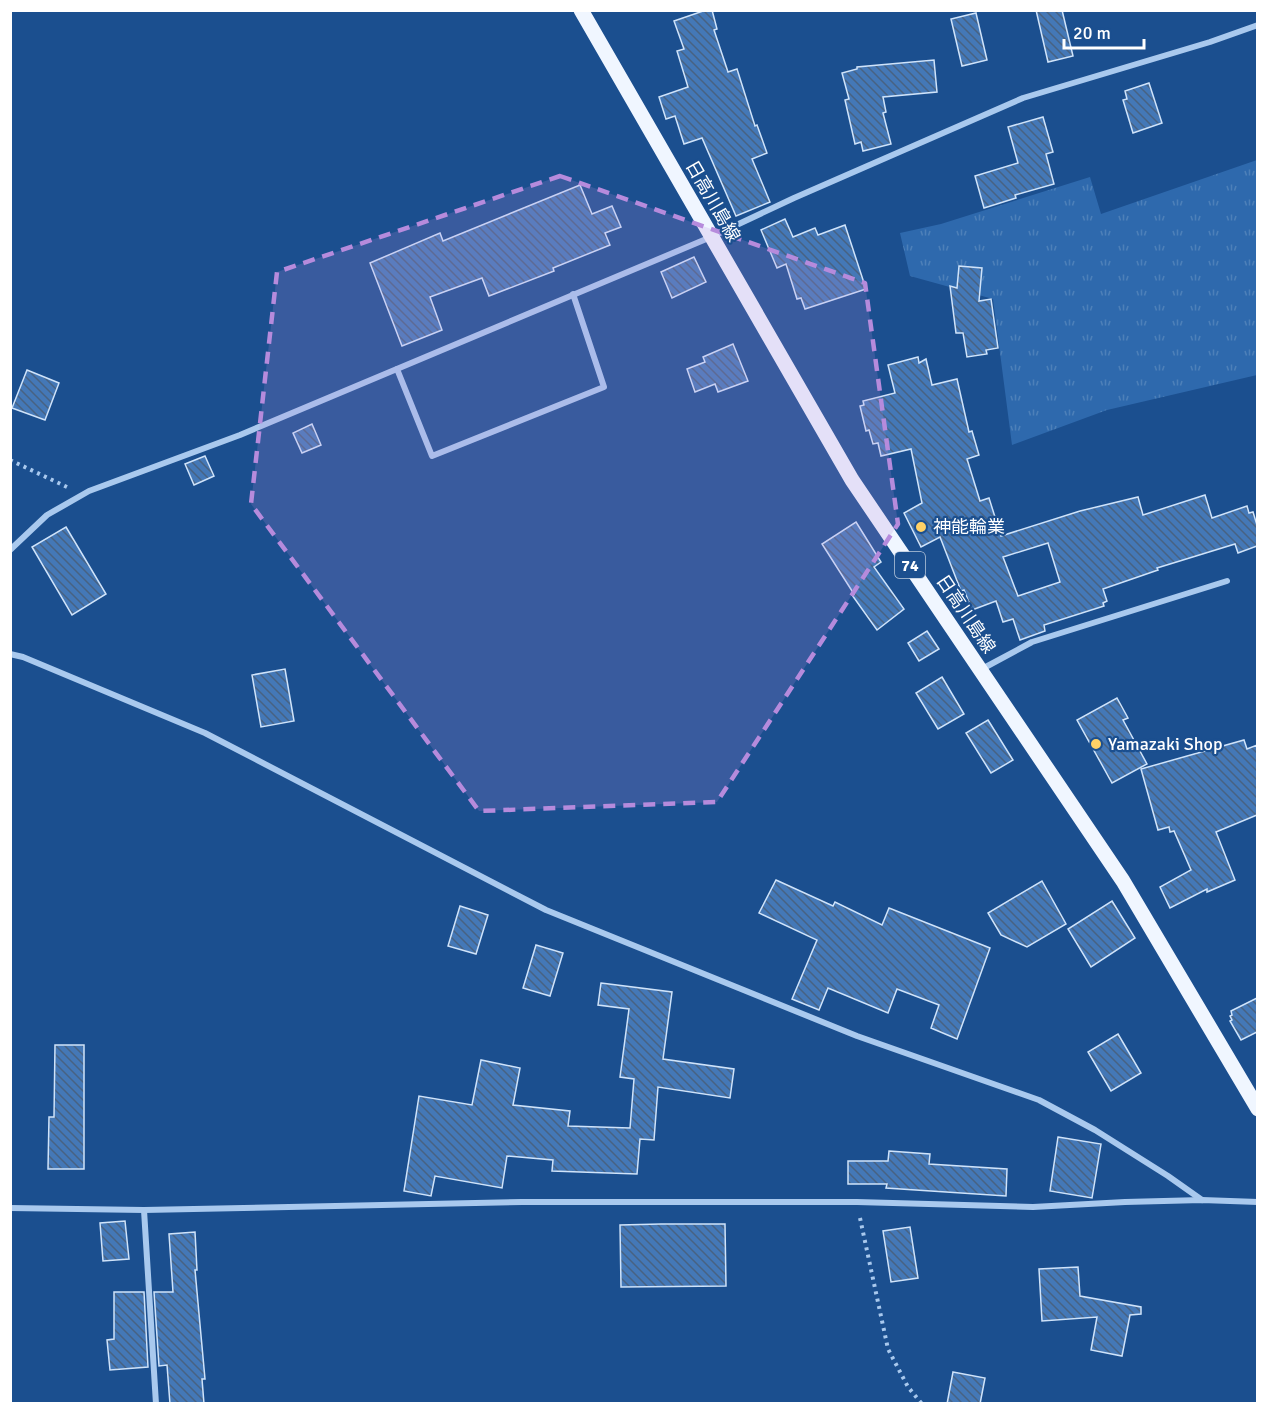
<svg xmlns="http://www.w3.org/2000/svg" width="1268" height="1414" font-family="Signika,'Noto Sans JP',sans-serif">
<style>
.park{fill:url(#park-tufts)}
.building{fill:url(#building-back-hatch);stroke:#cfe3fa;stroke-width:1.5;fill-rule:evenodd}
.lines{fill:none;stroke-linecap:round;stroke-linejoin:round}
.path{stroke:#a9c9ee;stroke-width:4;stroke-dasharray:3 4.5;stroke-linecap:butt}
.street{stroke:#a9c9ee;stroke-width:6}
.primary{stroke:#f0f6ff;stroke-width:15}
.marked{fill:#b68bdc;fill-opacity:0.2;stroke:#b68bdc;stroke-width:4.5;stroke-dasharray:12 8;stroke-linejoin:round}
.poi-dot{fill:#ffd166;stroke:#1b4f8f;stroke-width:2}
.labels{text-anchor:middle;stroke-width:4.5;stroke-linejoin:round;paint-order:stroke}
.shield{fill:#1b4f8f;stroke:#bbcadd;stroke-width:1.5}
.shield-label{font-size:16px;font-weight:bold;fill:#fff}
.street-label{font-size:18px;fill:#fff;stroke:#1b4f8f}
.poi-label{font-size:18px;fill:#fff;stroke:#1b4f8f;text-anchor:start}
</style>
<defs>
<pattern id="park-tufts" width="24" height="20" patternUnits="userSpaceOnUse" patternTransform="scale(1.5)"><rect width="24" height="20" fill="#2e69ad"/><path d="M3 7l-1-3M5 7V3M7 7l1-3M15 17l-1-3M17 17v-4M19 17l1-3" fill="none" stroke="#4d80b9"/></pattern>
<pattern id="building-back-hatch" width="6" height="6" patternUnits="userSpaceOnUse" patternTransform="scale(1.5)"><rect width="6" height="6" fill="#4478b7"/><path d="M-1 5l2 2M0 0l6 6M5-1l2 2" fill="none" stroke="#486282"/></pattern>
</defs>
<rect width="100%" height="100%" fill="#1b4f8f"/>
<path class="park" d="M 1257,160 L 1257,375 L 1107,410 L 1012,445 L 993,299 L 910,276 L 900,233 L 941,224 L 1090,177 L 1101,214 Z"/>
<g class="building">
<path d="M 706,10 L 712,10 L 717,29 L 714,30 L 728,72 L 737,69 L 755,126 L 757,125 L 767,153 L 752,159 L 770,202 L 736,216 L 702,138 L 684,144 L 675,116 L 666,119 L 659,97 L 688,87 L 677,51 L 684,49 L 674,21 Z"/>
<path d="M 1036,10 L 1062,10 L 1073,56 L 1048,62 Z"/>
<path d="M 976,13 L 987,60 L 962,66 L 951,19 Z"/>
<path d="M 934,60 L 937,92 L 883,97 L 886,112 L 883,113 L 891,144 L 863,151 L 861,142 L 855,144 L 845,100 L 849,99 L 842,73 L 857,69 L 857,67 Z"/>
<path d="M 1149,83 L 1162,123 L 1133,133 L 1123,100 L 1127,99 L 1125,91 Z"/>
<path d="M 1043,117 L 1053,152 L 1046,154 L 1054,184 L 1015,195 L 1016,198 L 984,208 L 975,176 L 1018,163 L 1008,127 Z"/>
<path d="M 580,185 L 592,214 L 612,206 L 621,227 L 605,233 L 610,245 L 553,268 L 554,271 L 489,296 L 482,278 L 430,297 L 442,330 L 402,346 L 370,263 L 440,233 L 443,241 Z"/>
<path d="M 785,219 L 793,237 L 815,228 L 818,235 L 845,225 L 866,289 L 805,309 L 801,298 L 797,299 L 786,264 L 777,268 L 761,230 Z"/>
<path d="M 694,257 L 706,282 L 672,298 L 661,272 Z"/>
<path d="M 959,266 L 982,268 L 979,301 L 991,299 L 998,348 L 986,350 L 987,354 L 967,357 L 963,333 L 956,333 L 950,286 L 957,288 Z"/>
<path d="M 733,344 L 748,381 L 718,392 L 715,384 L 695,392 L 687,369 L 705,362 L 703,357 Z"/>
<path d="M 918,357 L 919,363 L 926,359 L 932,385 L 957,379 L 969,432 L 972,431 L 979,455 L 967,459 L 980,501 L 989,498 L 1001,536 L 1080,511 L 1138,497 L 1143,515 L 1205,495 L 1212,518 L 1247,506 L 1249,513 L 1253,512 L 1257,525 L 1257,546 L 1238,553 L 1235,544 L 1157,568 L 1158,570 L 1103,589 L 1107,601 L 1103,603 L 1104,606 L 1044,625 L 1045,631 L 1020,640 L 1013,619 L 1003,622 L 996,601 L 972,610 L 964,590 L 961,591 L 940,537 L 921,547 L 904,513 L 922,503 L 911,449 L 881,456 L 878,443 L 873,444 L 869,430 L 866,431 L 860,406 L 864,405 L 863,401 L 895,393 L 888,365 ZM 1048,543 L 1060,582 L 1018,596 L 1003,557 Z"/>
<path d="M 27,370 L 59,383 L 45,420 L 12,408 Z"/>
<path d="M 312,424 L 321,445 L 302,453 L 293,433 Z"/>
<path d="M 205,456 L 214,476 L 194,485 L 185,464 Z"/>
<path d="M 856,522 L 881,562 L 874,567 L 904,609 L 877,630 L 852,595 L 854,594 L 822,544 Z"/>
<path d="M 66,527 L 106,594 L 72,615 L 32,547 Z"/>
<path d="M 927,631 L 939,649 L 919,661 L 908,643 Z"/>
<path d="M 285,669 L 294,721 L 261,727 L 252,675 Z"/>
<path d="M 942,677 L 964,714 L 938,729 L 916,693 Z"/>
<path d="M 1117,698 L 1128,718 L 1123,720 L 1147,764 L 1112,783 L 1077,720 Z"/>
<path d="M 988,720 L 1013,760 L 991,773 L 966,733 Z"/>
<path d="M 1244,740 L 1247,749 L 1257,745 L 1257,815 L 1216,832 L 1235,880 L 1207,892 L 1207,889 L 1170,908 L 1160,887 L 1191,870 L 1174,831 L 1170,832 L 1169,827 L 1158,830 L 1141,769 Z"/>
<path d="M 776,880 L 833,906 L 835,902 L 882,925 L 889,908 L 990,948 L 957,1039 L 931,1028 L 939,1005 L 897,989 L 888,1013 L 828,988 L 819,1010 L 792,999 L 817,940 L 759,913 Z"/>
<path d="M 1042,881 L 1066,924 L 1027,947 L 1001,935 L 988,913 Z"/>
<path d="M 1112,901 L 1135,938 L 1091,967 L 1068,929 Z"/>
<path d="M 460,906 L 488,915 L 476,954 L 448,946 Z"/>
<path d="M 536,945 L 563,953 L 550,996 L 523,988 Z"/>
<path d="M 601,983 L 672,992 L 663,1059 L 734,1069 L 730,1098 L 658,1087 L 654,1140 L 640,1139 L 637,1174 L 552,1171 L 553,1160 L 507,1156 L 502,1188 L 435,1176 L 431,1196 L 404,1191 L 419,1096 L 472,1105 L 481,1060 L 520,1068 L 513,1105 L 570,1111 L 568,1126 L 630,1128 L 634,1079 L 620,1077 L 629,1009 L 598,1005 Z"/>
<path d="M 1257,998 L 1257,1032 L 1241,1040 L 1230,1021 L 1232,1020 L 1230,1016 L 1232,1015 L 1231,1011 Z"/>
<path d="M 1118,1034 L 1141,1073 L 1111,1091 L 1088,1052 Z"/>
<path d="M 55,1045 L 84,1045 L 84,1169 L 48,1169 L 49,1117 L 54,1117 Z"/>
<path d="M 1058,1137 L 1101,1144 L 1092,1198 L 1050,1191 Z"/>
<path d="M 889,1151 L 930,1154 L 929,1164 L 1007,1169 L 1006,1196 L 886,1188 L 887,1184 L 848,1184 L 848,1161 L 888,1161 Z"/>
<path d="M 125,1221 L 129,1259 L 103,1261 L 100,1223 Z"/>
<path d="M 661,1224 L 725,1224 L 726,1286 L 621,1287 L 620,1225 Z"/>
<path d="M 910,1227 L 918,1278 L 891,1282 L 883,1231 Z"/>
<path d="M 195,1232 L 197,1270 L 195,1270 L 205,1379 L 202,1379 L 204,1404 L 170,1404 L 167,1365 L 159,1366 L 154,1292 L 173,1292 L 169,1234 Z"/>
<path d="M 1078,1267 L 1080,1296 L 1141,1307 L 1141,1314 L 1130,1315 L 1122,1356 L 1091,1350 L 1097,1317 L 1042,1321 L 1039,1269 Z"/>
<path d="M 114,1292 L 144,1292 L 148,1367 L 110,1370 L 107,1340 L 114,1339 Z"/>
<path d="M 953,1372 L 985,1378 L 980,1404 L 947,1404 Z"/>
</g>
<g class="lines">
<g class="path">
<path d="M 10,460 L 67,487"/>
<path d="M 860,1218 L 888,1349 L 908,1387 L 922,1404"/>
</g>
<g class="street">
<path d="M 397,369 L 432,456 L 604,387 L 573,294"/>
<path d="M 10,550 L 47,515 L 89,491 L 240,435 L 711,237 L 794,198 L 1023,98 L 1210,42 L 1258,25"/>
<path d="M 10,654 L 23,657 L 205,733 L 546,910 L 857,1036 L 1039,1100 L 1095,1130 L 1168,1176 L 1202,1200"/>
<path d="M 980,670 L 1032,642 L 1227,581"/>
<path d="M 10,1208 L 144,1210 L 522,1202 L 857,1202 L 1033,1207 L 1125,1202 L 1202,1200 L 1258,1202"/>
<path d="M 144,1210 L 156,1404"/>
</g>
<path class="primary" d="M 581,10 L 852,480 L 1123,881 L 1258,1109"/>
</g>
<path class="marked" d="M 560,176 L 865,283 L 898,524 L 717,802 L 479,811 L 251,504 L 277,272 Z"/>
<g class="poi-dot">
<circle cx="921" cy="527" r="6"/>
<circle cx="1096" cy="744" r="6"/>
</g>
<g class="labels">
<rect class="shield" x="895" y="552" width="30" height="26" rx="4.5"/>
<g class="shield-label">
<text x="910" y="571">74</text>
</g>
<g class="street-label">
<text transform="translate(713 201) rotate(60)" y="6">日高川島線</text>
<text transform="translate(966 614) rotate(56)" y="6">日高川島線</text>
</g>
<g class="poi-label">
<text x="933" y="533">神能輪業</text>
<text x="1108" y="750">Yamazaki Shop</text>
</g>
</g>
<rect width="1268" height="1414" fill="none" stroke="#ffffff" stroke-width="24"/>
<path d="M1064 39v9h80v-9" fill="none" stroke="#ffffff" stroke-width="3"/>
<text x="1073" y="39" font-size="18" fill="#ffffff" stroke="#1b4f8f" stroke-width="4.5" paint-order="stroke">20 m</text>
</svg>
